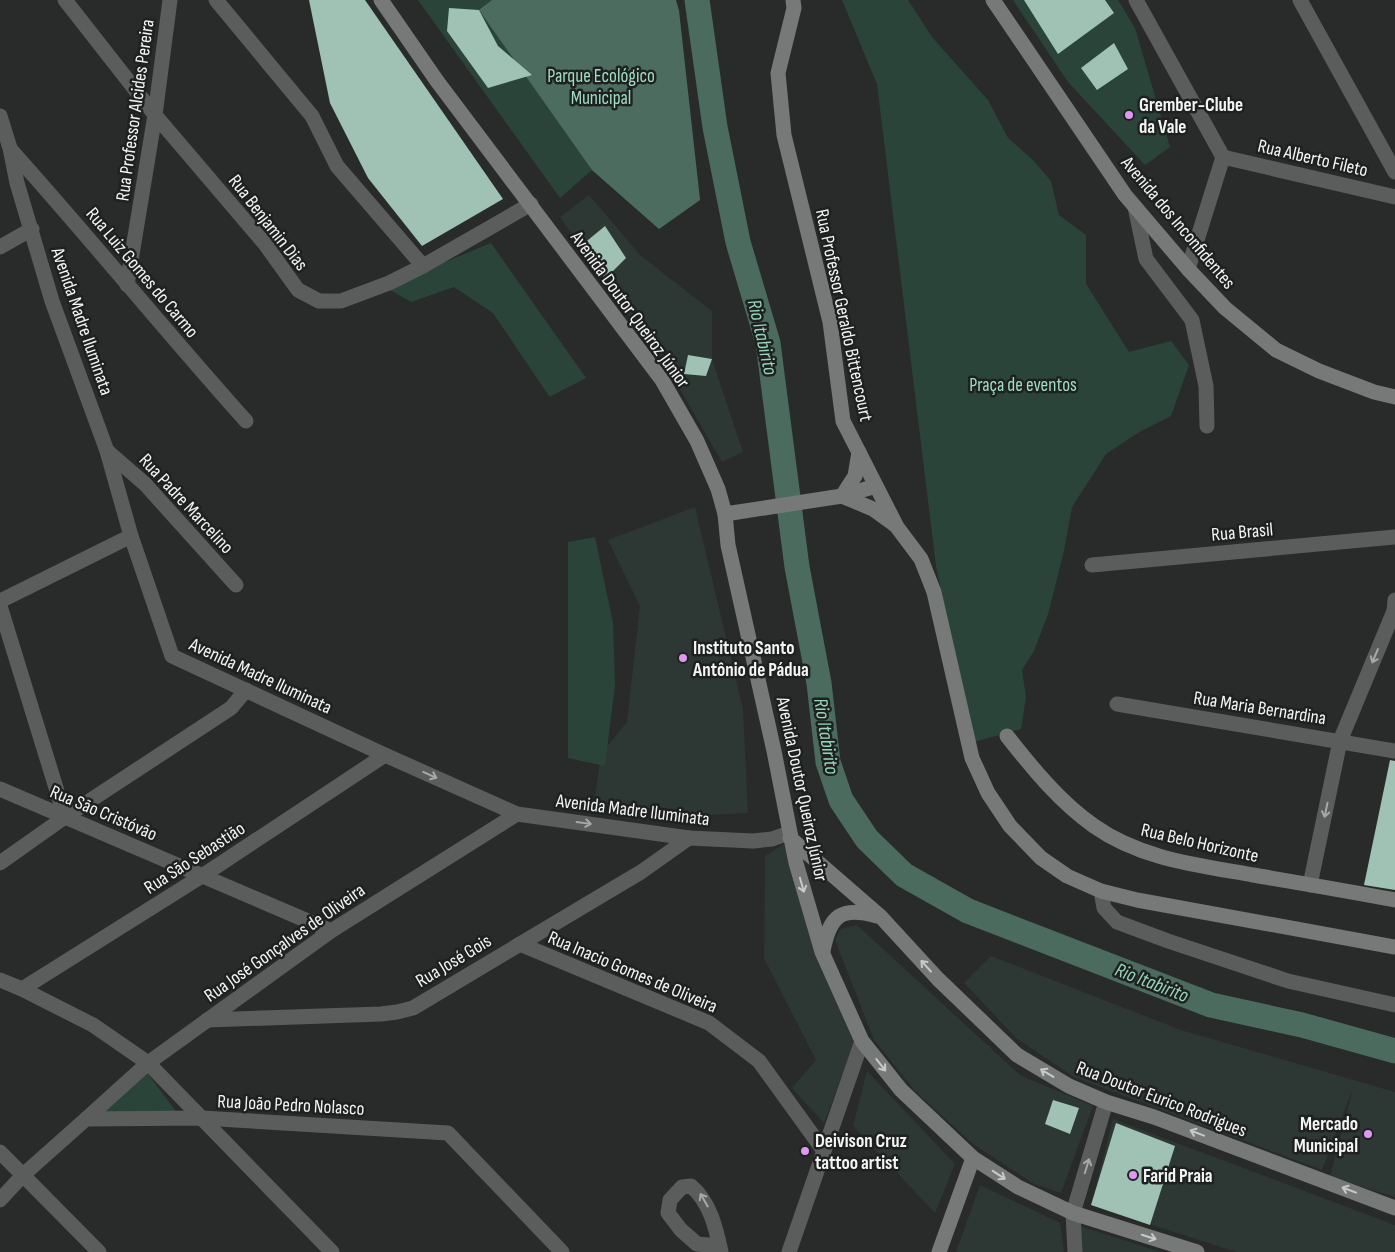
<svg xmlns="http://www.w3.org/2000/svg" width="1395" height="1252" font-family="'Sofia Sans Condensed',sans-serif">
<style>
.built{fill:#2d3733}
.green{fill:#2a443a}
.forest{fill:#4c6c60}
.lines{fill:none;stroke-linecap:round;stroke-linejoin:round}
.river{stroke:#4b6b5e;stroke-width:25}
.building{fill:#9fc2b4}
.street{stroke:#5b5d5c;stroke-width:15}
.secondary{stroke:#767978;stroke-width:15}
.oneway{stroke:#a7a9a8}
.oneway2{stroke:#c7cac9}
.poi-dot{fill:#de98f2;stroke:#1e2120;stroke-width:2}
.labels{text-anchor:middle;stroke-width:5;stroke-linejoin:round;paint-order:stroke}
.park-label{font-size:19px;fill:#9fdec6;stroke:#1e2120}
.poi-label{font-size:19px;font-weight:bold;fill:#f3f5f4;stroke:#1e2120;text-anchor:start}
.street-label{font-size:19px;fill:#f3f5f4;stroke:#1e2120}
.water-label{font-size:20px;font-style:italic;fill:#96d4bc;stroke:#1e2120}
</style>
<rect width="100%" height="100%" fill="#282b2a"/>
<g class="built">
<path d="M 589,195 L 640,255 L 712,311 L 712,359 L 743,452 L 722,462 L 678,386 L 560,217 Z"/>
<path d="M 695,507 L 743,709 L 748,813 L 626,819 L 594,804 L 601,754 L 627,722 L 640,606 L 608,540 Z"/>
<path d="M 786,843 L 855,1042 L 824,1123 L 792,1088 L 816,1060 L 764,958 L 765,856 Z"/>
<path d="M 857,925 L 1020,1075 L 1093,1106 L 1061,1193 L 1034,1184 L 973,1144 L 915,1091 L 874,1040 L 835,940 L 841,929 Z"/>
<path d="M 991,956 L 1181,1030 L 1395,1092 L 1395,1197 L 1330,1177 L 1353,1088 L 1322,1170 L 1074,1077 L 1016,1038 L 964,983 Z"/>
<path d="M 867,1071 L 955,1164 L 935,1213 L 853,1126 Z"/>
<path d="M 1113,1119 L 1395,1225 L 1395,1252 L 1236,1252 L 1091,1205 Z"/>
<path d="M 980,1185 L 1060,1223 L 1064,1252 L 956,1252 Z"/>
<path d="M 1074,1224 L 1161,1252 L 1079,1252 Z"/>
</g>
<g class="green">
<path d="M 418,0 L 676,0 L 679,11 L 700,200 L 659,229 L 592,170 L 560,198 Z"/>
<path d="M 842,0 L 908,0 L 932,37 L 988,100 L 1008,138 L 1033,160 L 1051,181 L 1059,215 L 1086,235 L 1086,284 L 1129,352 L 1171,341 L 1189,365 L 1171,416 L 1141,431 L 1106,454 L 1072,507 L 1064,551 L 1048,614 L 1034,651 L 1022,670 L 1026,697 L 1021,729 L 974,742 L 936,566 L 877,84 Z"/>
<path d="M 1013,0 L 1118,0 L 1135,28 L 1170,147 L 1145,165 L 1068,82 Z"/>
<path d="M 491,243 L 586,378 L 551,396 L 549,396 L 493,313 L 454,287 L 411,302 L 385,287 Z"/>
<path d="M 595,537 L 613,623 L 615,685 L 605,766 L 568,758 L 568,542 Z"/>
<path d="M 145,1070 L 178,1114 L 95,1115 Z"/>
</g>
<path class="forest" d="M 492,0 L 676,0 L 679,11 L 700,200 L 659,229 L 592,170 L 479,10 Z"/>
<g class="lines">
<path class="river" d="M 697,0 L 715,127 L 738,242 L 768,343 L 797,567 L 819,683 L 828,762 L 841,800 L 867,839 L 904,875 L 968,911 L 1211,1005 L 1302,1025 L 1395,1051"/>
</g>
<g class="building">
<path d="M 309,0 L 365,0 L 503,199 L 422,246 L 368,178 L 330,103 Z"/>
<path d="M 1024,0 L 1105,0 L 1114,13 L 1058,54 Z"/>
<path d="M 449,8 L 479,10 L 498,46 L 532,75 L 488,88 L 447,31 Z"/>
<path d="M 1114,43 L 1128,69 L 1097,90 L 1081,68 Z"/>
<path d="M 605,226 L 626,258 L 605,279 L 582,245 Z"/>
<path d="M 688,355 L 712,359 L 706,376 L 684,374 Z"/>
<path d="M 1390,760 L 1395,761 L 1395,890 L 1364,885 Z"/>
<path d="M 1053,1100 L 1079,1108 L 1070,1134 L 1045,1124 Z"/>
<path d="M 1116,1123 L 1175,1146 L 1150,1225 L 1091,1205 Z"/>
</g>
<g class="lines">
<g class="street">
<path d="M 65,0 L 155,115 L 265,244 L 298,290 L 319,301 L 341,301 L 389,283 L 423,266 L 531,204"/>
<path d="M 216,0 L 312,116 L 337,166 L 423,266"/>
<path d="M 1136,0 L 1223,157 L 1188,269"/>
<path d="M 1300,0 L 1395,172"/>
<path d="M 0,116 L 10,148 L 17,183 L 52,301 L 107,451 L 131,536 L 172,656 L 385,755 L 517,814 L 689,838 L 753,841 L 772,839 L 789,833"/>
<path d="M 11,150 C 91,239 166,332 246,421"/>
<path d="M 1223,157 L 1395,197"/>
<path d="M 1135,207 L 1146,259 L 1192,320 L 1206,386 L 1207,426"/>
<path d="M 0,247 L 32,229"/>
<path d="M 127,285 L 155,115 L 170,0"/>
<path d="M 107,451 L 145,484 L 236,585"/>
<path d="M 1092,565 L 1395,537"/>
<path d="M 0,601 L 131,536"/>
<path d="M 0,606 L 65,817"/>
<path d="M 1117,704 L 1395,751"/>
<path d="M 0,789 L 331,931"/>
<path d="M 0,863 L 65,817 L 231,708 L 246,690"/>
<path d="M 1310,885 L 1340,741 L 1394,611 L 1395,600"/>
<path d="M 1101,891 L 1104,908 L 1117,922 L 1168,941 L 1288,981 L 1395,1005"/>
<path d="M 520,944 L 709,1023 L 759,1061 L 824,1151"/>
<path d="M 0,980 L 22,989 L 93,1025 L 148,1063 L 332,1252"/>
<path d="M 22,989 L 202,876 L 385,755"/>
<path d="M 207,1020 L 381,1014 L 397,1012 L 413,1008 L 641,872 L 689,838"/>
<path d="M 86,1119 L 148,1063 L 331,931 L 517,814"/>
<path d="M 0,1152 L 99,1252"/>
<path d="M 0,1200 L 23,1175 L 86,1119 L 202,1118 L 448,1133 L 562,1252"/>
<path d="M 720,1246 L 697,1244 L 681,1230 L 668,1213 L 670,1200 L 682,1187 L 691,1186 C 710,1202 716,1228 721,1252"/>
<path d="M 789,1252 L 862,1041"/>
<path d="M 1075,1252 L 1073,1213 L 1106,1102"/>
</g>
<g class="secondary">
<path d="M 381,0 L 437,81 L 662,380 L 697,441 L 718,489 L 725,514 L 728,545 L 774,751 L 796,863 L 822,952 L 862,1041 L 901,1090 L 973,1158 L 1018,1187 L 1073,1213 L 1197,1252"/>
<path d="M 793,0 L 794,8 L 778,73 L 784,135 L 830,322 L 843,421 L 897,527 L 921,559 L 934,592 L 972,758 L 988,793 L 1010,826 L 1041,858 L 1067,876 L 1101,891 L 1137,900 L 1395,947"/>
<path d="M 993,0 L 1125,195 L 1188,269 L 1225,308 L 1276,350 L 1319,371 L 1374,392 L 1395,397"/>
<path d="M 859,452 L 855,476 L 842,496 L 873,509 L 895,525"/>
<path d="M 725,514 L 842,496 L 876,486"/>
<path d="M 1007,736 C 1033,769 1060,802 1094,826 C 1141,859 1197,865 1253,875 C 1300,883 1348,891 1395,900"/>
<path d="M 790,838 L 881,917 L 938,979 L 1017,1055 L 1069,1086 L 1106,1102 L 1154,1117 L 1395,1208"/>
<path d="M 823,951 C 830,915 841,906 877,916"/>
<path d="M 939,1252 L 973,1158"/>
</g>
</g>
<defs><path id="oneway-shaft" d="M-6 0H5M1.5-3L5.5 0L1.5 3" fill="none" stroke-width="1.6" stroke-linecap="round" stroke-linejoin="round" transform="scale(1.25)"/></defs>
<g class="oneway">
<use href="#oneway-shaft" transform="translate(1375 656) rotate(113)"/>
<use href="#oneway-shaft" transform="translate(430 775) rotate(24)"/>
<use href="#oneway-shaft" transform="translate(1326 810) rotate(102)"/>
<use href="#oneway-shaft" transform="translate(584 823) rotate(8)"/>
<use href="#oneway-shaft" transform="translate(1087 1166) rotate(-73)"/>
<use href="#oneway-shaft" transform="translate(704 1200) rotate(-120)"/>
</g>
<g class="oneway2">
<use href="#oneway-shaft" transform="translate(802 885) rotate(74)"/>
<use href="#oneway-shaft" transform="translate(926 966) rotate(-132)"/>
<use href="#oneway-shaft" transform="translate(881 1065) rotate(52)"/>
<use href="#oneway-shaft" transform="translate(1047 1073) rotate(-149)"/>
<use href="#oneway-shaft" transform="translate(1197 1133) rotate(-159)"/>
<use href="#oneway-shaft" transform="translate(999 1175) rotate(33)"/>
<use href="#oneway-shaft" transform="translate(1349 1190) rotate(-159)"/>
<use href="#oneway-shaft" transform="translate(1149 1237) rotate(18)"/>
</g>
<g class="poi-dot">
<circle cx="1129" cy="115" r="5"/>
<circle cx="683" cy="658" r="5"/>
<circle cx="1368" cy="1134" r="5"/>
<circle cx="805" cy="1151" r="5"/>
<circle cx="1133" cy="1175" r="5"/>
</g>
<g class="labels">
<g class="park-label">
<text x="601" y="82">Parque Ecológico<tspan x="601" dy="22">Municipal</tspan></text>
<text x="1023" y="391">Praça de eventos</text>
</g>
<g class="poi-label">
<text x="1139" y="111">Grember-Clube<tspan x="1139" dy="22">da Vale</tspan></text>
<text x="693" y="654">Instituto Santo<tspan x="693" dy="22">Antônio de Pádua</tspan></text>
<text x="1358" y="1130" text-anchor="end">Mercado<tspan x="1358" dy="22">Municipal</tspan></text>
<text x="815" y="1147">Deivison Cruz<tspan x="815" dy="22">tattoo artist</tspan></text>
<text x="1143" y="1182">Farid Praia</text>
</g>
<g class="street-label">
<text transform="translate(134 110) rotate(-82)" y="7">Rua Professor Alcides Pereira</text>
<text transform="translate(1313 157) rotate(13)" y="7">Rua Alberto Fileto</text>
<text transform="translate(269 222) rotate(52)" y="7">Rua Benjamin Dias</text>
<text transform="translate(1179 222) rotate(50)" y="7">Avenida dos Inconfidentes</text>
<text transform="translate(143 272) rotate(50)" y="7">Rua Luiz Gomes do Carmo</text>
<text transform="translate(631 309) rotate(54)" y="7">Avenida Doutor Queiroz Júnior</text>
<text transform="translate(845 315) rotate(78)" y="7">Rua Professor Geraldo Bittencourt</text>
<text transform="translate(83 321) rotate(71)" y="7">Avenida Madre Iluminata</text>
<text transform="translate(187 503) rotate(47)" y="7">Rua Padre Marcelino</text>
<text transform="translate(1242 531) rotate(-5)" y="7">Rua Brasil</text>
<text transform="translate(261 675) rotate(25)" y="7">Avenida Madre Iluminata</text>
<text transform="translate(1260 707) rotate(9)" y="7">Rua Maria Bernardina</text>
<text transform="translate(803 789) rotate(78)" y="7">Avenida Doutor Queiroz Júnior</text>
<text transform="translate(633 809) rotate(7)" y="7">Avenida Madre Iluminata</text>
<text transform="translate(104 812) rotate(23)" y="7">Rua São Cristóvão</text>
<text transform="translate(1200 842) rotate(13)" y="7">Rua Belo Horizonte</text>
<text transform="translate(194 857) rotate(-33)" y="7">Rua São Sebastião</text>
<text transform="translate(284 942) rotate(-35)" y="7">Rua José Gonçalves de Oliveira</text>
<text transform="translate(453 960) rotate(-31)" y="7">Rua José Gois</text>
<text transform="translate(633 971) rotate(23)" y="7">Rua Inacio Gomes de Oliveira</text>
<text transform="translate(1162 1098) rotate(21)" y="7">Rua Doutor Eurico Rodrigues</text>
<text transform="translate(291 1104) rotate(3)" y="7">Rua João Pedro Nolasco</text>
</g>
<g class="water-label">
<text transform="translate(763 337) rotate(77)" y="7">Rio Itabirito</text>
<text transform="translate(827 736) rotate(81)" y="7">Rio Itabirito</text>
<text transform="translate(1152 982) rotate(21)" y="7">Rio Itabirito</text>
</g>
</g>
</svg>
